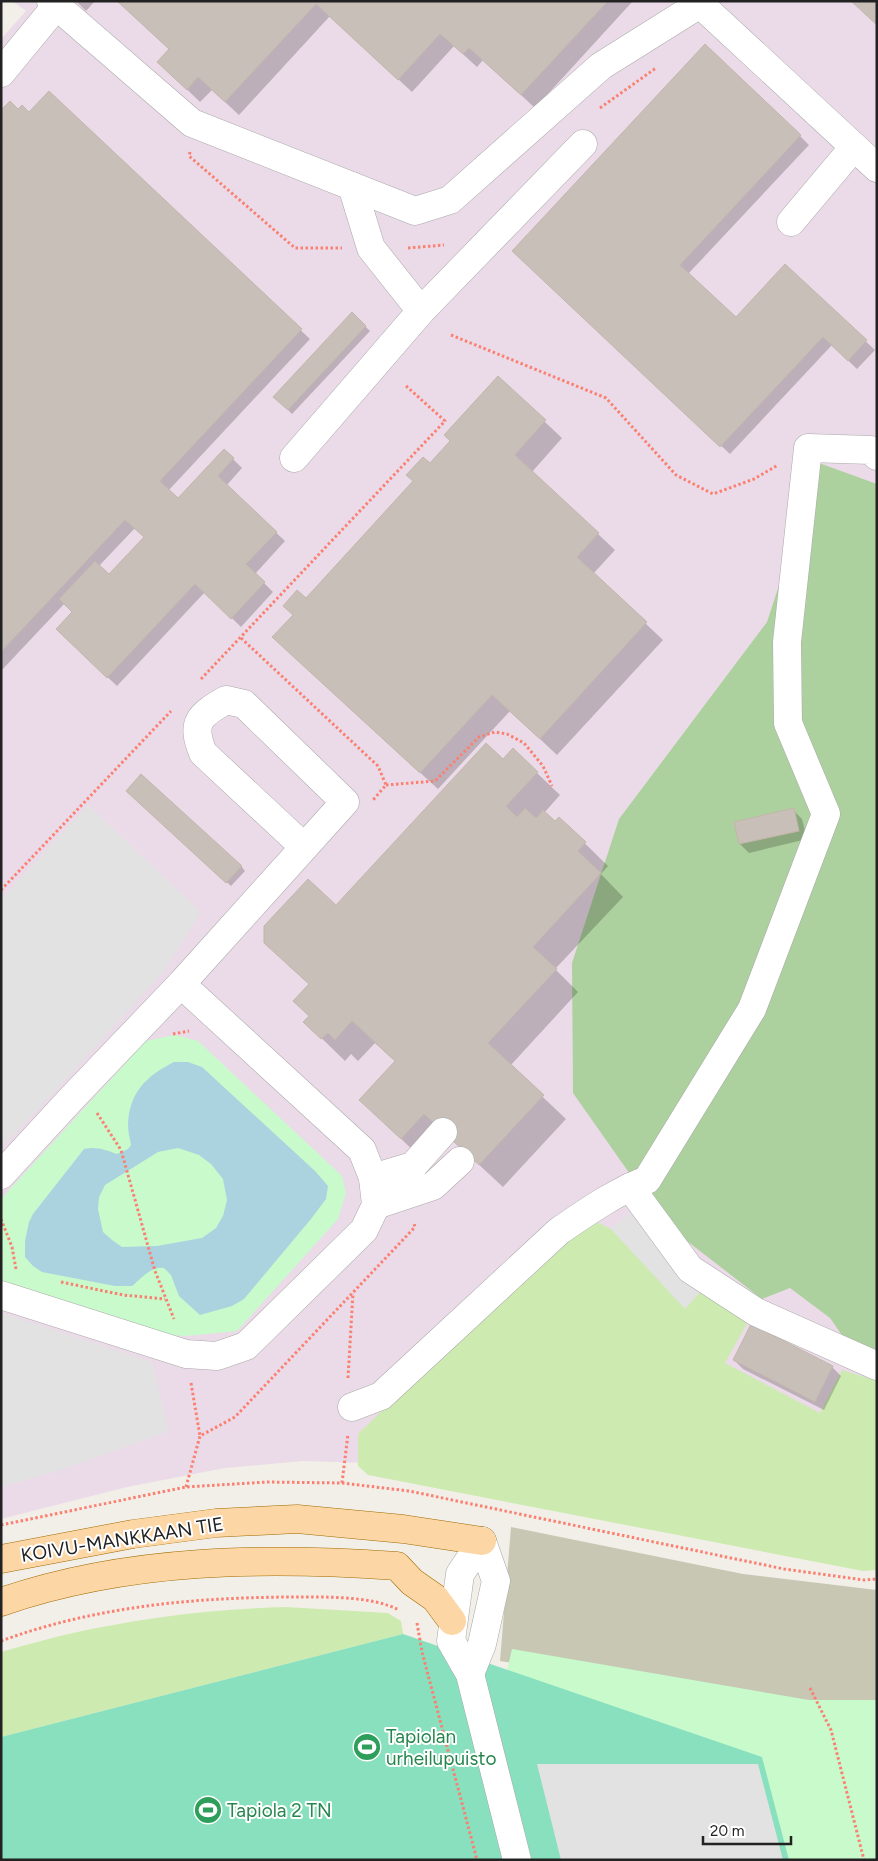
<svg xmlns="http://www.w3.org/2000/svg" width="878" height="1861" font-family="Figtree,sans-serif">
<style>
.industrial{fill:#ebdbe8}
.construction{fill:#c7c7b4}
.grass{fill:#cdebb0}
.forest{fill:#add19e}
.park{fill:#c8facc}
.pitch{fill:#88e0be}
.parking{fill:#e2e2e2}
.water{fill:#aad3df;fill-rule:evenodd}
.shadow{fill:#0003;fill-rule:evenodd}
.building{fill:#c7bfb8;stroke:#c4b6ab}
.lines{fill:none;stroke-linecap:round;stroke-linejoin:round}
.minor-casing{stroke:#a9a9a9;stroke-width:29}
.major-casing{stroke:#a06b00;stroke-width:29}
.path{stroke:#fa8072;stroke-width:3;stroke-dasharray:2.5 2.5;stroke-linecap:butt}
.minor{stroke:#fff;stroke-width:28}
.major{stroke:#fcd6a4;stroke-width:28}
.labels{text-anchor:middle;stroke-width:4;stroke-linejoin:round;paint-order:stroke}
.street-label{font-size:19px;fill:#222;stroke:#fff}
.leisure-label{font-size:19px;fill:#27864d;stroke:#fff;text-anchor:start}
</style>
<rect width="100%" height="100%" fill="#f2efe9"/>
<path class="industrial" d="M 12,1 L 877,1 L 877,1493 L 399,1464 L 303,1461 L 225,1468 L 127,1487 L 1,1519 L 1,39 L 26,11 Z"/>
<path class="construction" d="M 511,1527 L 743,1574 L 877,1590 L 877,1706 L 777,1702 L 500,1661 Z"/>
<g class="grass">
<path d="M 588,1218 L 611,1229 L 685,1308 L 700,1292 L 750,1318 L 725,1363 L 820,1413 L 842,1370 L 877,1381 L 877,1570 L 863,1571 L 368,1475 L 358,1466 L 358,1434 L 569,1229 Z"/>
<path d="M 286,1607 L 388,1613 L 401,1621 L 403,1634 L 1,1737 L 1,1652 C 22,1646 43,1640 64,1635 C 137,1618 211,1609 286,1607 Z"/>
</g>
<path class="forest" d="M 819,463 L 877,484 L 877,1351 L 846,1341 L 830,1318 L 790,1288 L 762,1299 L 665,1224 L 573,1093 L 572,963 L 619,819 L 767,622 Z"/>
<g class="park">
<path d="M 175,1035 L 198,1041 L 342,1176 L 346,1193 L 338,1219 L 237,1331 L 186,1336 L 172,1335 L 1,1282 L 1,1199 L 146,1041 Z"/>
<path d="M 512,1649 L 809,1700 L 877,1700 L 877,1860 L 789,1860 L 506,1675 Z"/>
</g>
<path class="pitch" d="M 403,1634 L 762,1757 L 789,1860 L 1,1860 L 1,1737 Z"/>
<g class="parking">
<path d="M 88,805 L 201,912 L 164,971 L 58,1088 L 1,1148 L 1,899 Z"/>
<path d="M 629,1213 L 700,1292 L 685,1309 L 611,1229 Z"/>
<path d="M 1,1313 L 152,1362 L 169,1431 L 61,1470 L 1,1487 Z"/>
<path d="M 537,1764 L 758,1764 L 783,1860 L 561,1860 Z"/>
</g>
<path class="water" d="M 174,1062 L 188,1062 L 202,1067 L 315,1171 L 328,1186 L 326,1199 L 311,1219 L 244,1299 L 232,1306 L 200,1315 L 179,1296 L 171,1275 L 164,1268 C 151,1266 142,1278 132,1286 L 115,1286 L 42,1272 L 33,1266 L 25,1257 L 25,1241 L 29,1222 L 33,1214 L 84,1149 C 96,1146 106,1150 117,1154 L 128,1149 L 131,1145 C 130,1139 128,1132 128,1125 C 129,1093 146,1076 174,1062 ZM 178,1148 L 199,1155 L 211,1164 L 223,1179 L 227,1200 L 223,1216 L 216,1228 L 202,1238 L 157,1246 L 122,1247 L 112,1240 L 103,1232 L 98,1209 L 99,1197 L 105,1185 L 158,1152 Z"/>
<g class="shadow">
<path d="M 76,1 L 95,1 L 86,11 Z"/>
<path d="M 118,1 L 633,1 L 535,108 L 483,60 L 477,67 L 454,46 L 412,92 L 330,16 L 239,115 L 212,90 L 200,102 L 172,75 L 170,50 Z"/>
<path d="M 49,93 L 310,339 L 168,491 L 178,500 L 224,450 L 242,468 L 226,486 L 285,541 L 255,574 L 273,592 L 241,627 L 205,592 L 117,686 L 66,638 L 74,612 L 65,603 L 1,671 L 1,142 L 18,111 L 29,114 ZM 135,528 L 145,537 L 109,575 L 99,566 Z"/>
<path d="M 800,136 L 809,145 L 688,274 L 736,319 L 785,266 L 875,350 L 857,369 L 832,345 L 730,454 L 523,260 Z"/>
<path d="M 352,314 L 370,331 L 292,414 L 275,397 Z"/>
<path d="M 498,378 L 562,438 L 532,472 L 615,550 L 593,574 L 663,640 L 557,755 L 510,711 L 438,789 L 291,654 L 294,615 L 306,600 L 451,441 Z"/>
<path d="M 504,761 L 537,773 L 560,795 L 544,813 L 555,823 L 559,818 L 608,866 L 601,874 L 623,897 L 555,969 L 578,992 L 510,1066 L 566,1119 L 503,1187 L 448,1136 L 424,1161 L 361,1100 L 396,1062 L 375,1043 L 358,1061 L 351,1054 L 345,1061 L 305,1022 L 310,1016 L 310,985 L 289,966 L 336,906 Z"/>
<path d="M 132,795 L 241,866 L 245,871 L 231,886 Z"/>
<path d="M 793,810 L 802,819 L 807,839 L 749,853 L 740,844 L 736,823 Z"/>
<path d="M 734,1360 L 832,1367 L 841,1376 L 824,1410 L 743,1369 Z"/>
</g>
<g class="building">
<path d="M 117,1 L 608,1 L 521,95 L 469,48 L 463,54 L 440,34 L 398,80 L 316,4 L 225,102 L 198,77 L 187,90 L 157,62 L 169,49 Z"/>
<path d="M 851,1 L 877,1 L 877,25 Z"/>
<path d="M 705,44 L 801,135 L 680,265 L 736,317 L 785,264 L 867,340 L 848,361 L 823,337 L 720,447 L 512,251 Z"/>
<path d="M 49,91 L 302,329 L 160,481 L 178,498 L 224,449 L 234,458 L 218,476 L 277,532 L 246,564 L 265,582 L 231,619 L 195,584 L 107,678 L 56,629 L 72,612 L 59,599 L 95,561 L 109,574 L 144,537 L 125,520 L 1,652 L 1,140 L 3,138 L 1,136 L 1,110 L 10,101 L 18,109 L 22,105 L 29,112 Z"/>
<path d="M 352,312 L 366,326 L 288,410 L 273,397 Z"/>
<path d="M 498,376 L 546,420 L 515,455 L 599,533 L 577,557 L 647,622 L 540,739 L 492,695 L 420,773 L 272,637 L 293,615 L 283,606 L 297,590 L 306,598 L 413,481 L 406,475 L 423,457 L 430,463 L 450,441 L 444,435 Z"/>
<path d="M 486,743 L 503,759 L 513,748 L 538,772 L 506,806 L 517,817 L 525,808 L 536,818 L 543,810 L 555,821 L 559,817 L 586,842 L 578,851 L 601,873 L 533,947 L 557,969 L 488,1043 L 544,1095 L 479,1165 L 424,1114 L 401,1139 L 359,1100 L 395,1061 L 352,1021 L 335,1040 L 328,1033 L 321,1039 L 303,1022 L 309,1016 L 293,1001 L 309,984 L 264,943 L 264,926 L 308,879 L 336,905 Z"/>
<path d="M 141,774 L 242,866 L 226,883 L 126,791 Z"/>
<path d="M 794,808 L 799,831 L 739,844 L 734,822 Z"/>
<path d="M 751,1324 L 833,1366 L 815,1402 L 733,1360 Z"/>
</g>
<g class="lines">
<defs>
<g id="minor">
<path d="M 51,1 L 192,123 L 415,211 L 450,200 L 601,66 L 700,4 L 877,168"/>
<path d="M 1,73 L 57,5"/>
<path d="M 352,186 L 371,248 L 421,311"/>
<path d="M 791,222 L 854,147"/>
<path d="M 294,458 L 421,311 L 583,144"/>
<path d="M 1,1175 L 71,1099 L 181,984 L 345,802 L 244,704 L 226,700 C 198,716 191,723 203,753 L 304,847"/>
<path d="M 373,1178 L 413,1166 L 443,1132"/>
<path d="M 630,1187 L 690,1269 L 756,1312 L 877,1366"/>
<path d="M 376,1205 L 433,1186 L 460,1161"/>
<path d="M 1,1295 L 186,1354 L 217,1356 L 246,1346 L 364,1230 L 376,1205 L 373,1178 L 362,1150 L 181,984"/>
<path d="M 352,1407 L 381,1396 L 559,1231 C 587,1212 615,1192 647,1180 L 752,1009 L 826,814 L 788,723 L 787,642 L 808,448 L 871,450 L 877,456"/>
<path d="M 482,1541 L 460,1574 L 451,1641 L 470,1674 L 517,1860"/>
<path d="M 470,1674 L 482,1644 L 496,1581 L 482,1541"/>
</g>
<g id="major">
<path d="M 1,1559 L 133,1534 L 216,1523 L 297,1519 L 403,1529 L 482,1541"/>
<path d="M 1,1602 C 128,1558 265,1557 397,1566 L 412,1582 L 435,1598 L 452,1621"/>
</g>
</defs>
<use href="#minor" class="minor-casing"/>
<use href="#major" class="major-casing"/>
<g class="path">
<path d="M 600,108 L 656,68"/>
<path d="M 190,152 L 189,156 L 295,248 L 342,248"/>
<path d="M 408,248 L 444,245"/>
<path d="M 451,335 L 606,398 L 676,475 L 713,494 L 754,479 L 778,465"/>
<path d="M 241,638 L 378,766 L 386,785 L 373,800"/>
<path d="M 201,679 L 445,421 L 405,385"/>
<path d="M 386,785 L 435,781 L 479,737 L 495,732 L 507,734 L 524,743 L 543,766 L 552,786"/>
<path d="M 1,890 L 171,711"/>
<path d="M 173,1034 L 189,1031"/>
<path d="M 97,1113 L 121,1150 L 155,1271 L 174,1319"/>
<path d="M 1,1219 L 12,1247 L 16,1269"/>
<path d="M 61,1282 L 123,1295 L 165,1299"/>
<path d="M 348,1378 L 353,1293"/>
<path d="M 191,1383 L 200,1436"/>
<path d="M 342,1483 L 348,1434"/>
<path d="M 186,1487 L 200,1436 L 235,1417 L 415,1227 L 414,1223"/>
<path d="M 1,1525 L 186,1487 L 267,1482 L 342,1483 L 409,1491 L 784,1569 L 864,1580 L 877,1579"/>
<path d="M 417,1623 L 422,1652 L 477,1860"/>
<path d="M 1,1641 C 96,1606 198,1597 298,1597 C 328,1597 372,1596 399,1610"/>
<path d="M 810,1688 L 831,1730 L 864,1860"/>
</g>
<use href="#minor" class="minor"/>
<use href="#major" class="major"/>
</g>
<defs>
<symbol id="stadium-disc" viewBox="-11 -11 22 22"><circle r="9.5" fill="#2e9e5b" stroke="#fff"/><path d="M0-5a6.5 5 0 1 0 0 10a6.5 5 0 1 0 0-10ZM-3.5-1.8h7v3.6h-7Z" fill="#fff"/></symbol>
</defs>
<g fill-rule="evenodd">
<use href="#stadium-disc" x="351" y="1731" width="32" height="32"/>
<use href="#stadium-disc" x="192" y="1794" width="32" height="32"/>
</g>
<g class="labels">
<g class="street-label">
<text transform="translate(122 1539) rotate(-9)" y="7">KOIVU-MANKKAAN TIE</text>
</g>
<g class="leisure-label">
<text x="386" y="1743">Tapiolan<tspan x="386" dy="22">urheilupuisto</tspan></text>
<text x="227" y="1817">Tapiola 2 TN</text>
</g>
</g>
<rect width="878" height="1861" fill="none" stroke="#222222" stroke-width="5"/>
<path d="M703 1836v8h88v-8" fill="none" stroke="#222222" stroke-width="2.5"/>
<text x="710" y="1836" font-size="15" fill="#222222" stroke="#ffffff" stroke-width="4" paint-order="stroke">20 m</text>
</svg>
